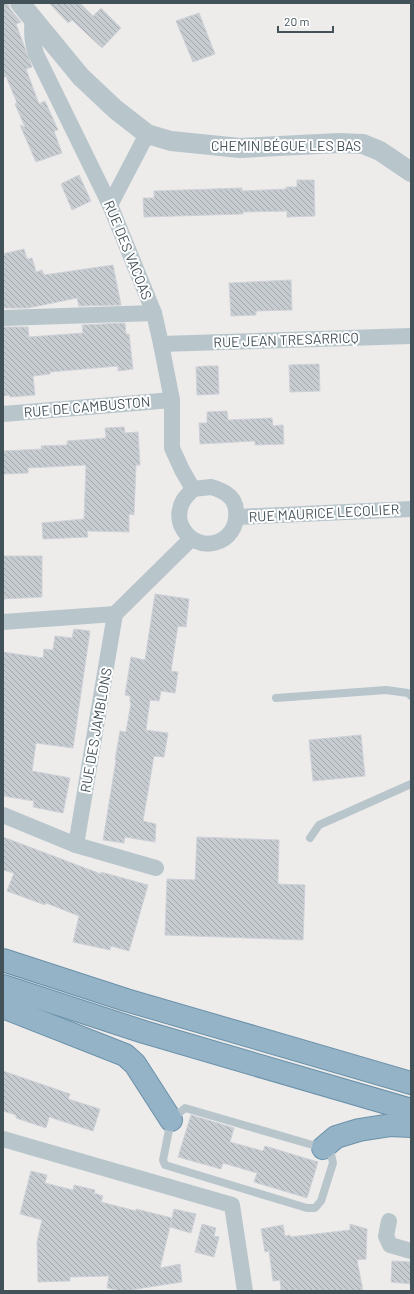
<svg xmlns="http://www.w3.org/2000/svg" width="414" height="1294" font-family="Barlow,sans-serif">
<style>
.building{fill:url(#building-back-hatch);stroke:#ced2d8}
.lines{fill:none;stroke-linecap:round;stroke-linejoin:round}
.trunk-casing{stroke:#6a91aa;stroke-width:24}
.service{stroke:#b8c6cc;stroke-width:8}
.minor{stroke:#b8c6cc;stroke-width:16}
.tertiary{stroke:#b8c6cc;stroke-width:20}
.trunk{stroke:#94b3c6;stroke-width:22}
.labels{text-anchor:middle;stroke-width:4;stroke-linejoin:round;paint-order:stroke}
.street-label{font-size:14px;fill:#435259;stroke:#fff}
</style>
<defs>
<pattern id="building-back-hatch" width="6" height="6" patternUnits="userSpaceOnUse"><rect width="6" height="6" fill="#c7ccd1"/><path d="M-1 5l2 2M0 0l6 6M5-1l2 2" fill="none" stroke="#a3a8ad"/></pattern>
</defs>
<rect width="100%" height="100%" fill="#eeebeb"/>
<g class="building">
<path d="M 3,3 L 8,3 L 10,9 L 21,22 L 16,24 L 32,67 L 26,69 L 39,104 L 45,101 L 58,130 L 54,131 L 62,153 L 36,162 L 20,125 L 25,127 L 15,104 L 17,103 L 6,76 L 3,78 Z"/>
<path d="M 49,3 L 80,3 L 93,16 L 101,8 L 121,28 L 102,48 L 72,20 L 68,23 Z"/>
<path d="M 199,13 L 215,54 L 193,62 L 176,21 Z"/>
<path d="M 79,175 L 91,201 L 72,210 L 61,184 Z"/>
<path d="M 297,180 L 314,180 L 315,216 L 287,217 L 287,211 L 243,212 L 243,214 L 144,217 L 143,198 L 154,198 L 154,191 L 242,188 L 242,191 L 286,189 L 286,187 L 297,187 Z"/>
<path d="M 24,249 L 27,259 L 32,258 L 36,272 L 42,270 L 44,275 L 113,265 L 121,305 L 79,306 L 77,298 L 28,308 L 3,308 L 3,254 Z"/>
<path d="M 291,280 L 292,310 L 256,311 L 256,315 L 231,316 L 229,283 Z"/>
<path d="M 125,323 L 126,334 L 129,334 L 133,369 L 118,371 L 118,366 L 50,372 L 50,374 L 33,376 L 35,395 L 10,397 L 10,395 L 3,396 L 3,327 L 28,327 L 29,337 L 83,333 L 82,325 Z"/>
<path d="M 319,364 L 320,391 L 290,392 L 289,365 Z"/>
<path d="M 208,366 L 218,366 L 219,394 L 197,395 L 196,367 Z"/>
<path d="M 227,411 L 228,420 L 272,418 L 273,426 L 283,425 L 284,444 L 255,445 L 255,441 L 200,444 L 199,423 L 207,423 L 207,412 Z"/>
<path d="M 124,427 L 125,433 L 138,432 L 140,465 L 136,465 L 134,515 L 129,514 L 129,532 L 87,531 L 88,537 L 43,539 L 42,523 L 84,519 L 86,465 L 28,468 L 28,473 L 3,474 L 3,451 L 42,449 L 41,446 L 67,445 L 67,441 L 106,438 L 105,428 Z"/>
<path d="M 3,556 L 42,556 L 42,597 L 3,599 Z"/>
<path d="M 155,594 L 189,599 L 186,627 L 178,626 L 175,644 L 171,671 L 178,672 L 175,693 L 161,691 L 159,701 L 150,700 L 146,730 L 168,733 L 164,757 L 154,756 L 143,821 L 156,824 L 155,842 L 125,837 L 124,843 L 103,840 L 116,760 L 115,760 L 120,731 L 126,732 L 131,703 L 130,703 L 130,696 L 125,695 L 131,657 L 145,660 Z"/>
<path d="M 74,629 L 90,631 L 73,748 L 36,743 L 32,771 L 70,778 L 63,813 L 33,807 L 34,801 L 3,796 L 3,652 L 43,658 L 44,649 L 53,650 L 55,636 L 72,638 Z"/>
<path d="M 361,735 L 365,776 L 313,781 L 309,740 Z"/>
<path d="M 3,837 L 101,874 L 101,872 L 148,885 L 129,951 L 111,946 L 110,950 L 73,942 L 79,916 L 46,903 L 45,905 L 7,891 L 14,873 L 3,870 Z"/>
<path d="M 197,837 L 279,840 L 278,884 L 305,885 L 303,940 L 165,935 L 167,879 L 195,880 Z"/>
<path d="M 3,1071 L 70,1094 L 68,1099 L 100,1109 L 93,1131 L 49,1117 L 46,1128 L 16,1118 L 16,1115 L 3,1111 Z"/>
<path d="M 191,1115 L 234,1128 L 230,1142 L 263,1151 L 265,1146 L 318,1162 L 307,1198 L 254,1182 L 257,1173 L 223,1163 L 221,1169 L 178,1157 Z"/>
<path d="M 31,1171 L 47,1175 L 45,1183 L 73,1190 L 74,1185 L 95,1190 L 94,1193 L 103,1196 L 101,1202 L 136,1211 L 136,1209 L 172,1218 L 160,1268 L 180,1264 L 182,1282 L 123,1291 L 107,1288 L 109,1276 L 70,1277 L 70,1281 L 38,1282 L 37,1242 L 42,1220 L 20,1214 Z"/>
<path d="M 174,1209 L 196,1214 L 191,1233 L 170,1227 Z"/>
<path d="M 202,1224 L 216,1228 L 214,1236 L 219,1237 L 214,1257 L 195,1252 Z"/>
<path d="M 350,1224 L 367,1229 L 366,1259 L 357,1260 L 363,1291 L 281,1291 L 280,1280 L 273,1281 L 269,1251 L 265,1252 L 261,1229 L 283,1225 L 285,1236 L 290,1235 L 290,1237 L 350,1230 Z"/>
<path d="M 392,1261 L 411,1262 L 411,1284 L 391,1282 Z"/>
</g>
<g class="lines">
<defs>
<g id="trunk">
<path d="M 3,960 L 126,1000 L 411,1083"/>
<path d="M 3,986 L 144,1032 L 411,1110"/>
<path d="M 3,1007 L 125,1055 L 135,1064 L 171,1120"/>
<path d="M 323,1148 L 336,1137 L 359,1130 L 391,1125 L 411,1126"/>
</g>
</defs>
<use href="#trunk" class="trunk-casing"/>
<g class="service">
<path d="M 276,698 L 386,690 L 408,693 L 411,696"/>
<path d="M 310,838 L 319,825 L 411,784"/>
<path d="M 185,1108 L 323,1148 L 331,1154 L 333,1163 L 321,1201 L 315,1208 L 307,1208 L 165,1165 L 163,1160 L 171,1120 Z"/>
</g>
<g class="minor">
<path d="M 33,19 C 31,32 32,42 36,54 L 110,205 L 154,313 L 161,344 L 172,400 L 172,448 L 182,470 L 193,489"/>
<path d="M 110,205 L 147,134"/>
<path d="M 3,318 L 154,313"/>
<path d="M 161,344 L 411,336"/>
<path d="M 3,414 L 172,400"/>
<path d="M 211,487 C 222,490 235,496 236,510 C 240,545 195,557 181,525 C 178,518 179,508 183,501 C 185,497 190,493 193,489 Z"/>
<path d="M 237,517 L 411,509"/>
<path d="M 3,622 L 115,614 L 191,539"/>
<path d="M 3,815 L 76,845 L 156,868"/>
<path d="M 76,845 L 115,614"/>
<path d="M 3,1139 L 232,1205 L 245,1291"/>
<path d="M 389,1221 L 386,1236 L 390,1245 L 411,1251"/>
</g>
<path class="tertiary" d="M 20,3 L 81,77 L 115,109 L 147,134 L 171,141 L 240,148 L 339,143 L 363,144 L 380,151 L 411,172"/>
<use href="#trunk" class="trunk"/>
</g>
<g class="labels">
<g class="street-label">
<text x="286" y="151">CHEMIN BÉGUE LES BAS</text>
<text transform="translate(128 250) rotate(68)" y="5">RUE DES VACOAS</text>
<text transform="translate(286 340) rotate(-2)" y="5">RUE JEAN TRESARRICQ</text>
<text transform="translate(87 407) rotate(-5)" y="5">RUE DE CAMBUSTON</text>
<text transform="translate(324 513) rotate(-3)" y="5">RUE MAURICE LECOLIER</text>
<text transform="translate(96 730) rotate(-80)" y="5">RUE DES JAMBLONS</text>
</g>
</g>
<rect width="414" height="1294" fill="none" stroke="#435259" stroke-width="8"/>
<path d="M278 26v6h55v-6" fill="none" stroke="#435259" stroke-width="2"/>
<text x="284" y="26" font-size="12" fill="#435259" stroke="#ffffff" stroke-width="3" paint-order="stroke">20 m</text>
</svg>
